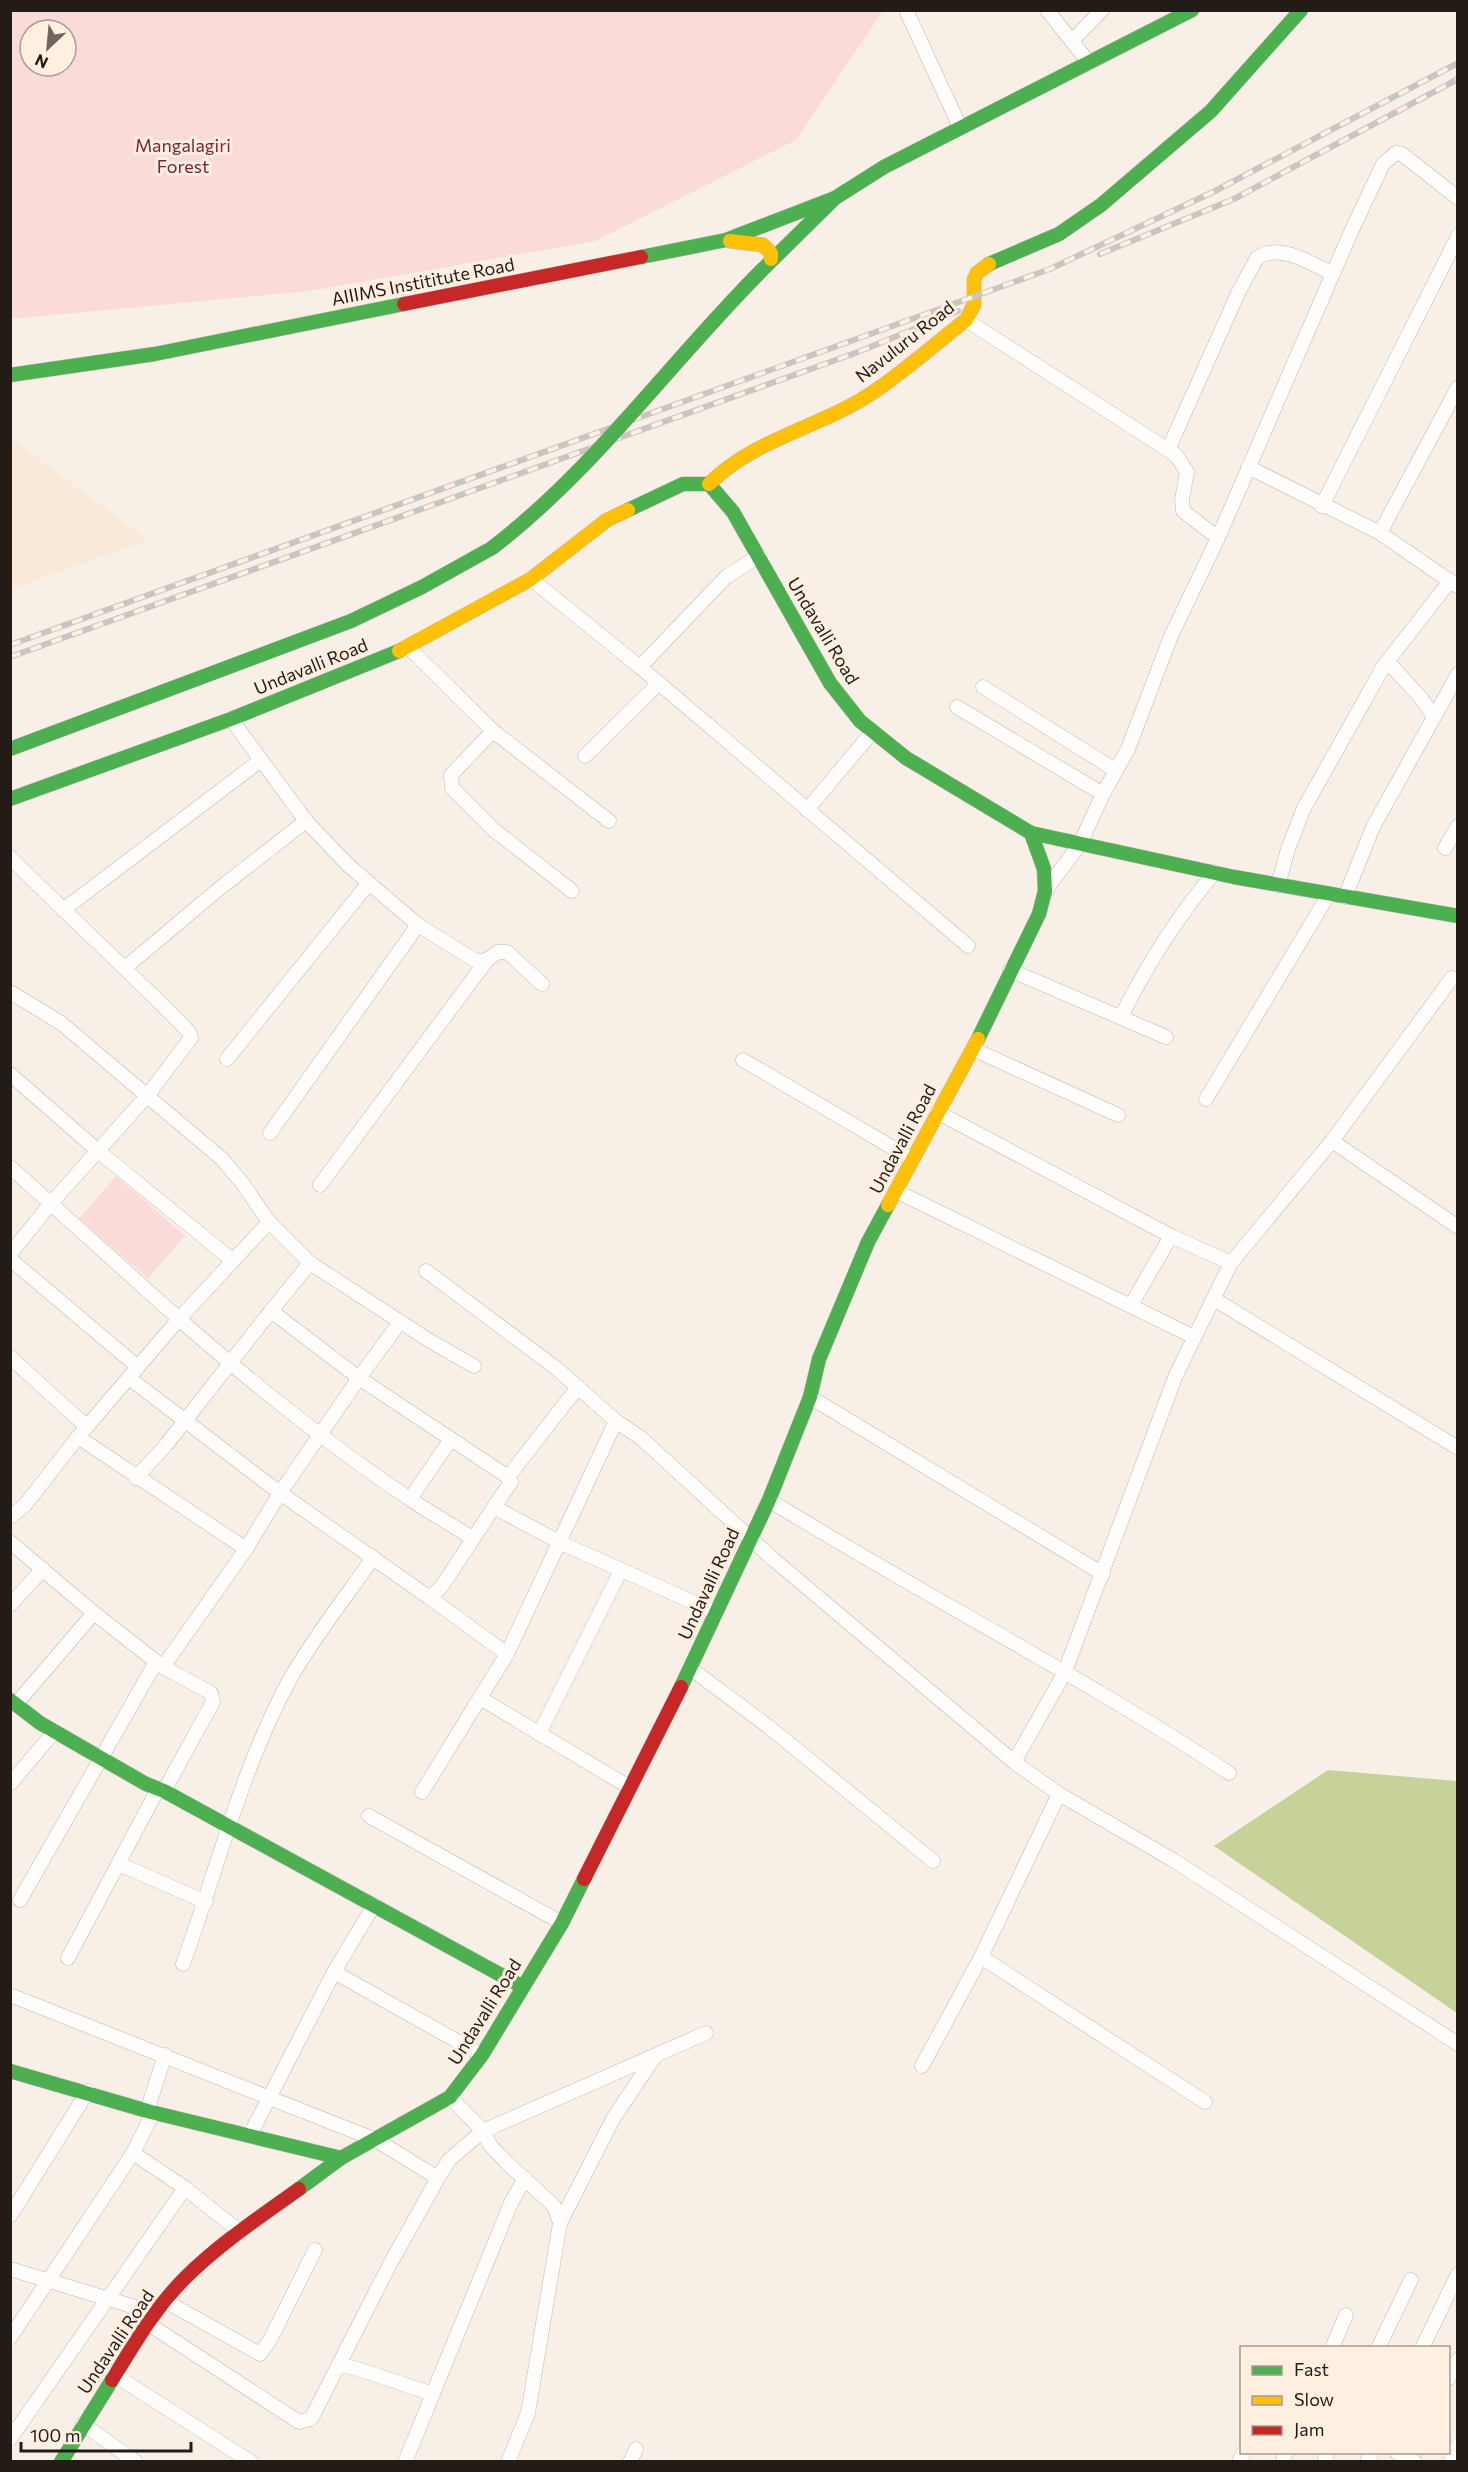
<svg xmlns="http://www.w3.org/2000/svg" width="1468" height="2472" font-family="Commissioner,sans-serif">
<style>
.built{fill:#fae8d8}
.green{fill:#fbdbda;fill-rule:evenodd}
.water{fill:#c6d29a}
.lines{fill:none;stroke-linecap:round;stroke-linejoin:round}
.street-casing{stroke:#bfb7b0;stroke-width:15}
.fast-casing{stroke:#bfb7b0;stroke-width:15}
.slow-casing{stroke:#bfb7b0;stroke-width:15}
.jam-casing{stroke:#bfb7b0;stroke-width:15}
.street{stroke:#fefdfb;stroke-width:14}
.fast{stroke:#4caf50;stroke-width:14}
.slow{stroke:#ffc107;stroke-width:14}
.jam{stroke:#c62828;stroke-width:14}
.rail-casing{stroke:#c8c5c3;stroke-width:6}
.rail{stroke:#ffefe0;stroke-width:4;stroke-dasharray:11;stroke-linecap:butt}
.fast-bridge-casing{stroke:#a9a190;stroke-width:15;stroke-linecap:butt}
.fast-bridge{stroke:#4caf50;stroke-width:14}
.labels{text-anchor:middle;stroke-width:6;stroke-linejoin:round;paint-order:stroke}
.park-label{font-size:18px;fill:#822037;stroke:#ffefe0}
.street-label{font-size:18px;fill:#231c16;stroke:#ffefe0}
</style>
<rect width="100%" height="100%" fill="#f8efe7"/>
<path class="built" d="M 11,439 L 148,540 L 11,589 Z"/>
<g class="green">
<path d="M 11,10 L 883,10 L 883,11 L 796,140 L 595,241 L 310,291 L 11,319 ZM 30,30 L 66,30 L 66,66 L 30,66 Z"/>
<path d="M 116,1176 L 185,1236 L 148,1278 L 79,1219 Z"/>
</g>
<path class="water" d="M 1328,1770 L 1457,1781 L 1457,2013 L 1214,1846 Z"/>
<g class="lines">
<defs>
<g id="street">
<path d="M 906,10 L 960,127"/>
<path d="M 1047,10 L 1089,63"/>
<path d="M 1072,41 L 1102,10"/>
<path d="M 966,320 L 1176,455 L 1187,472 L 1182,500 L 1183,511 L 1218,538"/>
<path d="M 1168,450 L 1239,291 L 1257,258 C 1279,242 1312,264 1333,274"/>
<path d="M 1248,467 L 1380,533 L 1457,586"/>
<path d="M 1322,506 L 1458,236"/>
<path d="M 1380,533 L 1458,387"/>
<path d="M 531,579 L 640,667 L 968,946"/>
<path d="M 408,647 L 493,731 L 609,821"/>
<path d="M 1388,662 L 1421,698 L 1434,717"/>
<path d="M 640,667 L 726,577 L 759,556"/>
<path d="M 983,687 L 1115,770"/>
<path d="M 957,707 L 1103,794"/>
<path d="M 231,719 L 306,821 L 348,865 L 418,925 L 476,961 L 485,961 L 498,952 L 507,952 L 542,984"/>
<path d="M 493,731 L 451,775 L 452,788 L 494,830 L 572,891"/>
<path d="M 585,756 L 659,683"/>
<path d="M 807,810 L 873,731"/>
<path d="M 1445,848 L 1458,826"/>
<path d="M 10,857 C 69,917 131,972 189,1032 L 191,1038 L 147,1096 L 52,1202 L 10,1254"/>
<path d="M 1278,885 L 1288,849 L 1304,808 L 1367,696 L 1383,667 L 1450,581"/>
<path d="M 1045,891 L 1080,844 L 1103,794 L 1128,749 L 1171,636 L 1218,538 L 1351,232 L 1383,164 L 1396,153 L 1402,154 L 1458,198"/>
<path d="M 1345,897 L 1373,827 L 1458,674"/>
<path d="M 63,910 L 261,760"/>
<path d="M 126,967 L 220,888 L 306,821"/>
<path d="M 1010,970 L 1166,1037"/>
<path d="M 10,992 L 61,1023 L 222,1159 L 243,1184 L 269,1222 L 310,1263 L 271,1311 L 359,1378 L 400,1322"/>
<path d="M 1122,1015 C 1148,963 1177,917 1215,872"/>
<path d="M 973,1049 L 1118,1115"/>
<path d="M 227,1059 L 368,884"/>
<path d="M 743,1060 L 912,1159"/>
<path d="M 10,1074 L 97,1150 L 232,1260"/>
<path d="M 1206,1099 L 1329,894"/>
<path d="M 937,1112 L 1171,1236 L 1231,1263"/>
<path d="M 270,1133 L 418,925"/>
<path d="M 1332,1141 L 1458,1227"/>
<path d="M 10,1167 L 179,1319 L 269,1222"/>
<path d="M 320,1185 L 487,960"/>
<path d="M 896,1191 L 1194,1337"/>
<path d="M 10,1259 L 138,1367"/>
<path d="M 310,1263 L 430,1341 L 474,1366"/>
<path d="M 426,1271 L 556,1368 L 616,1421 L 641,1438 L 773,1559 L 1014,1762 L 1059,1794 L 1173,1860 L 1458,2044"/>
<path d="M 1214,1299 L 1458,1448"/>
<path d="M 1131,1305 L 1171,1236"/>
<path d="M 10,1357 L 87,1427"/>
<path d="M 129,1378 L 280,1493 L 430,1598 L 442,1586 L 494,1507 L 559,1542 L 715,1612"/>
<path d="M 810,1397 L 1103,1574"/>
<path d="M 78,1437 L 246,1549"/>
<path d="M 508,1477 L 578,1387"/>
<path d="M 136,1478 L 166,1445 L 271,1311"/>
<path d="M 410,1499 L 451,1439"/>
<path d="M 769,1500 C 921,1594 1080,1675 1229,1773"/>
<path d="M 10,1517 L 25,1505 L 78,1437 L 179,1319 C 252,1383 329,1445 410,1499 C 430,1513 451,1524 472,1538"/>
<path d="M 10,1542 L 94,1613 L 163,1667 L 211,1693 L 213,1702 L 164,1791"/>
<path d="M 430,1598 L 507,1654"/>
<path d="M 10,1605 L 43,1569"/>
<path d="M 163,1667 L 246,1549 L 280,1493 L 359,1378 L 508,1477 L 511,1482 L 494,1507"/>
<path d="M 690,1668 L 769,1727 L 933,1861"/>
<path d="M 480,1698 L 629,1787"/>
<path d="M 16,1704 L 94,1613"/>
<path d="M 539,1734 L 621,1570"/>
<path d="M 1014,1762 L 1064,1674 L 1176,1375 L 1231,1263 L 1332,1141 L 1452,978"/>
<path d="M 10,1784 L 54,1732"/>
<path d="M 422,1792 L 507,1654 L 616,1421"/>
<path d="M 369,1816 L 562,1923"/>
<path d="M 119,1864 L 206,1902"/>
<path d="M 20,1900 L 156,1662"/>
<path d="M 981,1957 L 1205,2102"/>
<path d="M 68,1958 L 158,1789"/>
<path d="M 183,1964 C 217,1870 242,1767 290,1679 C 314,1637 345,1598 373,1558"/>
<path d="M 334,1972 L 482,2055"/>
<path d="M 10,1995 L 376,2140 L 438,2178"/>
<path d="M 922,2066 L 981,1957 L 1059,1794"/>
<path d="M 450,2097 L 483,2131 L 490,2145 L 506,2162 L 554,2206 L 560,2223 L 528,2413 L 508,2462"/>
<path d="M 147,2111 L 165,2055"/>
<path d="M 250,2135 L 334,1972 L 374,1905"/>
<path d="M 133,2153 L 185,2188 L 240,2232"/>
<path d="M 10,2216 L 88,2091"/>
<path d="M 560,2223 L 613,2119 L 655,2056"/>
<path d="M 10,2269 L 155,2313"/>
<path d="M 165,2301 L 260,2354 L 270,2340 L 315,2250"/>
<path d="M 147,2323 L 299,2422 L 311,2419 L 390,2264 L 438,2178 L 449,2160 L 483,2131 L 706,2033"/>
<path d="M 10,2338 L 133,2153 L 153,2113"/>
<path d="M 1332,2348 L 1346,2315"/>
<path d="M 1378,2348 L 1411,2280"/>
<path d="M 1422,2348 L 1458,2274"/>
<path d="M 339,2365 L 355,2368 L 433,2394"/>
<path d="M 113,2374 L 251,2462"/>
<path d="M 1448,2379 L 1458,2360"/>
<path d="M 83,2424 L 136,2462"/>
<path d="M 10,2439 L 185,2188"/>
<path d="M 1396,2452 L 1415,2462"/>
<path d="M 405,2462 L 511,2203 L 525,2178"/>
<path d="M 630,2462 L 636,2449"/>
<path d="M 1239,2462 L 1244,2452"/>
<path d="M 1282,2462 L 1286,2452"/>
<path d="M 1324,2462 L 1328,2452"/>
<path d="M 1367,2462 L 1372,2452"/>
<path d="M 1450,2462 L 1458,2446"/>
</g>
<g id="fast">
<path d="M 641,257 L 726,240 L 835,198"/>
<path d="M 989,264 L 1059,234 L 1101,205 L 1211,111 L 1301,10"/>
<path d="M 762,270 L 835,198 L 884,167 L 1192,10"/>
<path d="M 10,375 L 155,354 L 404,304"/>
<path d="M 628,510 L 683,484 L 709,484 L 733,512 L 830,683 L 860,721 L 906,758 L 1031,833 L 1044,869 L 1045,891 L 1039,914 L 978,1039"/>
<path d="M 10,749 L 351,621 L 422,587 L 492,548"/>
<path d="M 10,799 L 231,719 L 399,651"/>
<path d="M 1031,833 L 1234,877 L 1458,916"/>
<path d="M 681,1687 L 769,1500 L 810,1397 L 819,1359 L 868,1242 L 888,1205"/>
<path d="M 10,1700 L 40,1723 L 146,1784 L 164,1791 L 523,1987"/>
<path d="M 10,2071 L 151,2112 L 341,2158"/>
<path d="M 299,2189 L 341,2158 L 450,2097 L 482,2055 L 562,1923 L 584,1879"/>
<path d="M 61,2462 L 112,2380"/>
</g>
<g id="slow">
<path d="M 730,241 L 763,245 L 771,253 L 771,259"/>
<path d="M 709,484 C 755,438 820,428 872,393 C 905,371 935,344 966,320 L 974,305 L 974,280 L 977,273 L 989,264"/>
<path d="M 399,651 L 531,579 L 607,520 L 628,510"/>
<path d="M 888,1205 L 978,1039"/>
</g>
<g id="jam">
<path d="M 404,304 L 641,257"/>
<path d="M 584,1879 L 681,1687"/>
<path d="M 112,2380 C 134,2344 155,2308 185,2278 C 219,2244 260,2217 299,2189"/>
</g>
</defs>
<use href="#street" class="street-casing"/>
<use href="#fast" class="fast-casing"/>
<use href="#slow" class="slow-casing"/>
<use href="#jam" class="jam-casing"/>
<use href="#street" class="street"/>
<use href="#fast" class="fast"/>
<use href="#slow" class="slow"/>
<use href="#jam" class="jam"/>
<defs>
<g id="rail">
<path d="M 1100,254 L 1234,199 L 1458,79"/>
<path d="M 10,645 L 1050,269 L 1215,191 L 1458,63"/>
<path d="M 10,657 L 858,352 L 958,311"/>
</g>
</defs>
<use href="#rail" class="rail-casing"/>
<use href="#rail" class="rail"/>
<defs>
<path id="fast-bridge" d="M 492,548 C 595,469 670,362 762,270"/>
</defs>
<use href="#fast-bridge" class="fast-bridge-casing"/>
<use href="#fast-bridge" class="fast-bridge"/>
</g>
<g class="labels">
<g class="park-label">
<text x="183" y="152">Mangalagiri<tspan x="183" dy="21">Forest</tspan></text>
</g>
<g class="street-label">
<text transform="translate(423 282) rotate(-11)" y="6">AIIIMS Instititute Road</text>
<text transform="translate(905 342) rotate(-38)" y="6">Navuluru Road</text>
<text transform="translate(823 631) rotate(59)" y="6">Undavalli Road</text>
<text transform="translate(311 667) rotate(-22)" y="6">Undavalli Road</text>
<text transform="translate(903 1139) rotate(-62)" y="6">Undavalli Road</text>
<text transform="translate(709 1584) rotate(-65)" y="6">Undavalli Road</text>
<text transform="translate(485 2012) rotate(-58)" y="6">Undavalli Road</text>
<text transform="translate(116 2342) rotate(-56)" y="6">Undavalli Road</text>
</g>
</g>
<rect width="1468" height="2472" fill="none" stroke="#231c16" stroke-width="24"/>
<rect x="1240" y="2346" width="210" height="108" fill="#ffefe0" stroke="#a79b8f" stroke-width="1.5"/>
<rect x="1252" y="2366" width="30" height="9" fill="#4caf50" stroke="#a79b8f" stroke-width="1.5"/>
<text x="1294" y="2376" font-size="18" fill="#231c16">Fast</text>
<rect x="1252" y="2396" width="30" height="9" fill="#ffc107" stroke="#a79b8f" stroke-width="1.5"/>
<text x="1294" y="2406" font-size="18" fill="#231c16">Slow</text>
<rect x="1252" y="2426" width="30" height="9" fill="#c62828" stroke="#a79b8f" stroke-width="1.5"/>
<text x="1294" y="2436" font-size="18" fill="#231c16">Jam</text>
<g transform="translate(48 48) rotate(206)"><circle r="28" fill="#ffefe0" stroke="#a79b8f" stroke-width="1.5"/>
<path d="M0-4.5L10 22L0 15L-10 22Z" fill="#6e665f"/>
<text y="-9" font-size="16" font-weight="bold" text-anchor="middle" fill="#231c16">N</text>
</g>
<path d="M21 2442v9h170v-9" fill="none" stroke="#231c16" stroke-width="3"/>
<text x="30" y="2442" font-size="18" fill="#231c16" stroke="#ffefe0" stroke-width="4.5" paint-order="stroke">100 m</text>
</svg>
